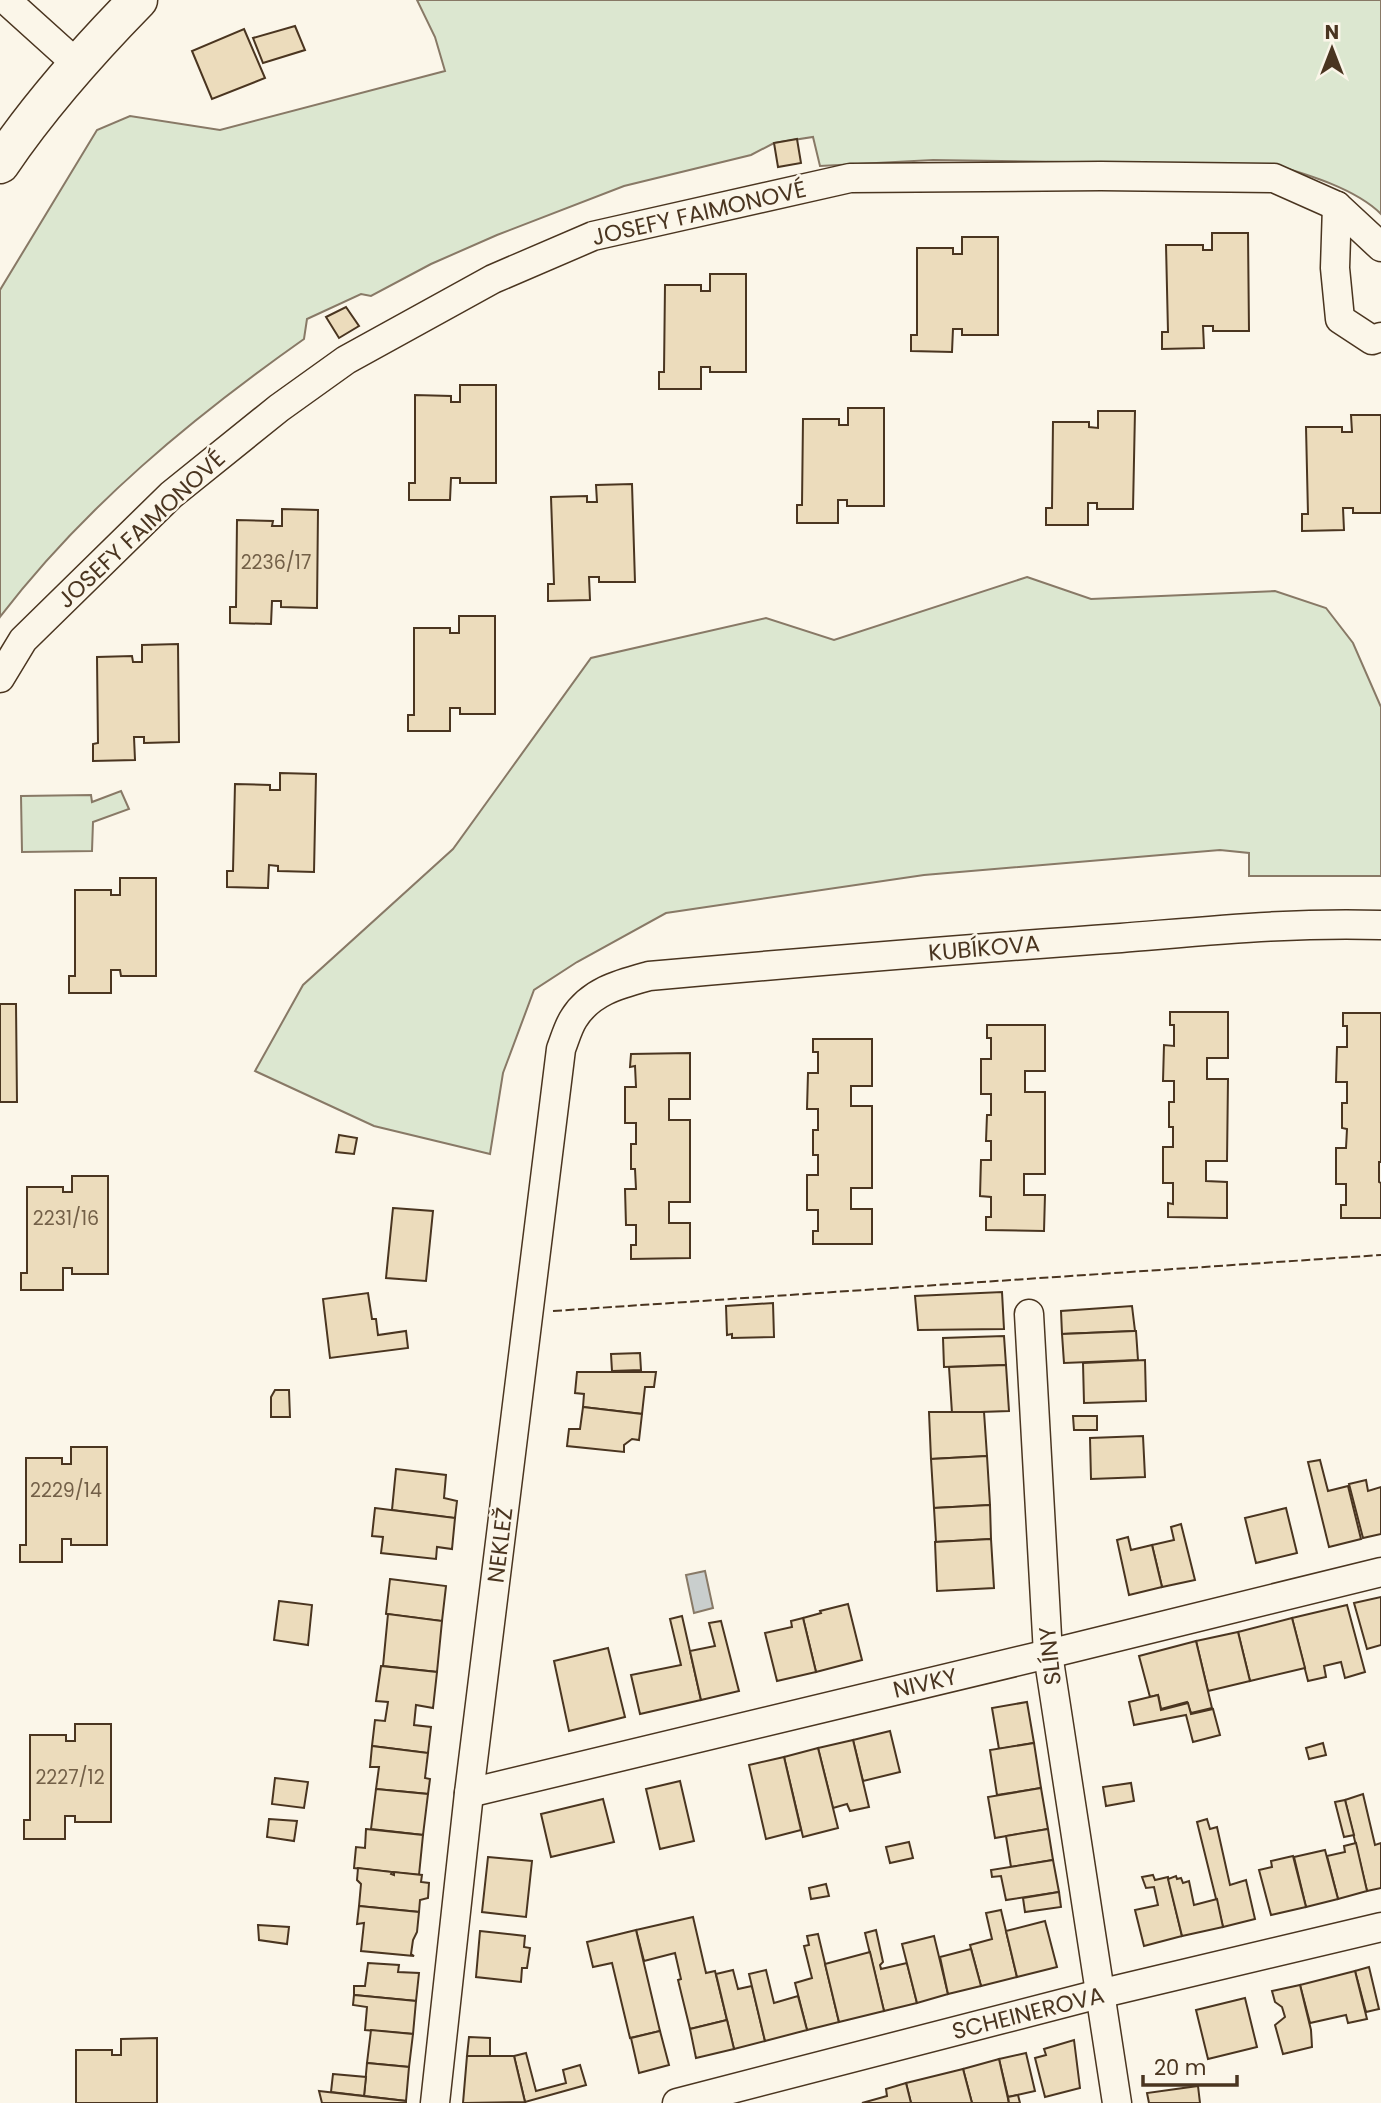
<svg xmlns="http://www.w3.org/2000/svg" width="1381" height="2103" font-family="Poppins,sans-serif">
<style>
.green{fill:#dce7d0;stroke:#887966;stroke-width:2}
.water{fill:#c9cecd;stroke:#887966;stroke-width:2}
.building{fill:#ecdcbc;stroke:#4a3520;stroke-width:2}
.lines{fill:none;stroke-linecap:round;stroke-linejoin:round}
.street-casing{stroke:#4a3520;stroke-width:31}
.secondary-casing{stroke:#4a3520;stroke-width:41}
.street{stroke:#fbf6e9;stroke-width:28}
.secondary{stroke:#fbf6e9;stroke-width:38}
.fence{stroke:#4a3520;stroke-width:2;stroke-dasharray:9 3.5;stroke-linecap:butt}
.labels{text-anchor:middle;stroke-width:5;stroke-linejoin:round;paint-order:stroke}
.number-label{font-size:19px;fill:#725f47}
.street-label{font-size:23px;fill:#4a3520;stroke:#fbf6e9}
</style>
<rect width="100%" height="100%" fill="#fbf6e9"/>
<g class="green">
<path d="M 417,0 L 1381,0 L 1381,214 C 1356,189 1309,175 1275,165 L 933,160 L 820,166 L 813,137 L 774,143 L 751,155 L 624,186 L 497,235 L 431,264 L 371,296 L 361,294 L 307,319 L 304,339 C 192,418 84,507 0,617 L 0,290 L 97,130 L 130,116 L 220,130 L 445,71 L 435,37 Z"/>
<path d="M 1027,577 L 1091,599 L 1275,591 L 1326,608 L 1353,643 L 1381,707 L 1381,876 L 1249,876 L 1249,853 L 1220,850 L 924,875 L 666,913 L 577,962 L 534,990 L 503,1073 L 490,1154 L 374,1126 L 255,1071 L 303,985 L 453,849 L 591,658 L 766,618 L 834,640 Z"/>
<path d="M 121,791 L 129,809 L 93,822 L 92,851 L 22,852 L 21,796 L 91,795 L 92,802 Z"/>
</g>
<path class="water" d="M 705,1571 L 713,1608 L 694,1613 L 686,1575 Z"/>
<g class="building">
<path d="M 295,26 L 305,50 L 263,63 L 253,38 Z"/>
<path d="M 244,29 L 265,78 L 212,99 L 192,51 Z"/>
<path d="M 797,139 L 801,163 L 778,167 L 774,143 Z"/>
<path d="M 1212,233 L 1248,233 L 1249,331 L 1213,331 L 1213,326 L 1203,326 L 1204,348 L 1162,349 L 1162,332 L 1168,332 L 1166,245 L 1203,245 L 1203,250 L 1212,250 Z"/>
<path d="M 962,237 L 998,237 L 998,335 L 962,335 L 962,329 L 953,329 L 952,352 L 911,351 L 911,335 L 917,335 L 917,248 L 953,248 L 953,254 L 962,254 Z"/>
<path d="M 710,274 L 746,274 L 746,372 L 710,372 L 710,367 L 701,367 L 701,389 L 659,389 L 659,372 L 664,372 L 665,285 L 701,285 L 701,291 L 710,291 Z"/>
<path d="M 346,307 L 359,326 L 339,338 L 326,317 Z"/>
<path d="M 460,385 L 496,385 L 496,483 L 460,483 L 460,478 L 451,478 L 450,500 L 409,500 L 409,483 L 415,483 L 415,395 L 451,396 L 451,402 L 460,402 Z"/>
<path d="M 848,408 L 884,408 L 884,506 L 847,506 L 847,500 L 838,500 L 838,523 L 797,523 L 797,505 L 802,505 L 803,419 L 839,419 L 839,425 L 848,425 Z"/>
<path d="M 1098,411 L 1135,411 L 1133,509 L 1097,509 L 1097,503 L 1088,503 L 1088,525 L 1046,525 L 1046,508 L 1052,508 L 1053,422 L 1089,422 L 1089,427 L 1098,428 Z"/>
<path d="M 1351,415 L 1381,415 L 1381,513 L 1353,513 L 1353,508 L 1343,508 L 1344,530 L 1302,531 L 1302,514 L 1308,514 L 1306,427 L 1342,427 L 1342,432 L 1352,432 Z"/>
<path d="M 632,484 L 635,582 L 599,582 L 599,577 L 589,577 L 590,600 L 548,601 L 548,584 L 554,584 L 551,497 L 587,496 L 587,502 L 597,502 L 596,485 Z"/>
<path d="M 282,509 L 318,510 L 317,608 L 281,607 L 281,601 L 272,601 L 271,624 L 230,623 L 230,607 L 236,607 L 237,520 L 273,521 L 272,526 L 282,526 Z"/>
<path d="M 459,616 L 495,616 L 495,714 L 460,714 L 460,708 L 450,708 L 450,731 L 408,731 L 408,715 L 414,715 L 414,628 L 450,628 L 450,633 L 459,633 Z"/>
<path d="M 178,644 L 179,742 L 144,743 L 144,737 L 134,737 L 135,760 L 93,761 L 93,744 L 98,743 L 97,657 L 132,656 L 133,662 L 142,662 L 142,645 Z"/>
<path d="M 280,773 L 316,774 L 314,872 L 278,871 L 278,866 L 269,865 L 268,888 L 227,887 L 227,871 L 233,871 L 235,784 L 270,785 L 270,790 L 280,790 Z"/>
<path d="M 120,878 L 156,878 L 156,976 L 121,976 L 120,970 L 111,970 L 111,993 L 69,993 L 69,976 L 75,976 L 75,890 L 111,890 L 111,895 L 120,895 Z"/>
<path d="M 0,1004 L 16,1004 L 17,1102 L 0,1102 Z"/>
<path d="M 1170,1012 L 1228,1012 L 1228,1058 L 1207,1058 L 1207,1079 L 1228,1079 L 1227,1161 L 1206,1161 L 1206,1181 L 1227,1182 L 1227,1218 L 1168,1217 L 1168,1203 L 1173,1204 L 1173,1183 L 1163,1183 L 1163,1147 L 1173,1147 L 1173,1127 L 1169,1127 L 1169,1102 L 1174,1102 L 1174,1081 L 1163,1081 L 1164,1045 L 1174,1046 L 1174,1025 L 1170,1025 Z"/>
<path d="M 1343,1013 L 1381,1013 L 1381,1162 L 1379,1162 L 1379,1182 L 1381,1183 L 1381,1218 L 1341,1218 L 1341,1205 L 1346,1205 L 1346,1184 L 1336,1184 L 1336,1148 L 1346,1148 L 1347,1129 L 1342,1128 L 1342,1103 L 1347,1103 L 1347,1082 L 1336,1082 L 1337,1047 L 1347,1047 L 1347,1026 L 1343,1026 Z"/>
<path d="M 987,1025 L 1045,1025 L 1045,1071 L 1025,1071 L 1025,1092 L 1045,1092 L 1045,1174 L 1024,1174 L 1024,1195 L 1045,1195 L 1044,1231 L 986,1230 L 986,1217 L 991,1217 L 991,1197 L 980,1196 L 981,1160 L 991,1160 L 991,1141 L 986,1141 L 987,1115 L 991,1115 L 991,1094 L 981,1094 L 981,1059 L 991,1059 L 991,1038 L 987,1038 Z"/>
<path d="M 813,1039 L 872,1039 L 872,1086 L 851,1086 L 851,1106 L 872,1106 L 872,1188 L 851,1188 L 851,1209 L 872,1209 L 872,1244 L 813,1244 L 813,1231 L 818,1231 L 818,1210 L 807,1210 L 807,1175 L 818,1175 L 818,1155 L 813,1155 L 813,1130 L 818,1130 L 818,1109 L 807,1109 L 808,1073 L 818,1073 L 818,1052 L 813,1052 Z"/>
<path d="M 690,1053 L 690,1099 L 669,1099 L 669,1120 L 690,1120 L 690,1202 L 669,1202 L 669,1223 L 690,1223 L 690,1258 L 631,1259 L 631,1245 L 636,1245 L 636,1225 L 626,1225 L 625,1189 L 636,1189 L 635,1169 L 631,1169 L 631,1144 L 636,1144 L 636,1123 L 625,1123 L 625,1087 L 636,1087 L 635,1066 L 630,1067 L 631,1054 Z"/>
<path d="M 339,1135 L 357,1138 L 354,1154 L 336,1152 Z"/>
<path d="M 72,1176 L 108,1176 L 108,1274 L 72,1274 L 72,1268 L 63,1268 L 63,1290 L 21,1290 L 21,1273 L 27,1273 L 27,1187 L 63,1187 L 63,1192 L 72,1192 Z"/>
<path d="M 393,1208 L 433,1211 L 426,1281 L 386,1278 Z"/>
<path d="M 1002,1292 L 1004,1329 L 918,1330 L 915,1296 Z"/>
<path d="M 368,1293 L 372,1319 L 376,1319 L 378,1335 L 406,1331 L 408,1348 L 330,1358 L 323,1299 Z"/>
<path d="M 773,1303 L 774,1337 L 732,1338 L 732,1334 L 727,1335 L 726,1306 Z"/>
<path d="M 1132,1306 L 1135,1331 L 1062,1334 L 1061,1311 Z"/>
<path d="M 1135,1331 L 1136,1331 L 1138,1360 L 1064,1363 L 1062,1334 Z"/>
<path d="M 1004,1336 L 1006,1365 L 944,1367 L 943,1338 Z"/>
<path d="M 640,1353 L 641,1370 L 612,1371 L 611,1354 Z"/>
<path d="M 1145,1360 L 1146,1401 L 1084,1403 L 1083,1363 Z"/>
<path d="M 1006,1365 L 1009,1411 L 952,1413 L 949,1367 Z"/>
<path d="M 577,1372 L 656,1372 L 654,1387 L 645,1387 L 642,1414 L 583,1407 L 584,1394 L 575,1393 Z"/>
<path d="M 275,1390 L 289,1390 L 290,1417 L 271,1417 L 271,1397 Z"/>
<path d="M 583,1407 L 642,1414 L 639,1440 L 632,1439 L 624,1445 L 624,1452 L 567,1446 L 569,1429 L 580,1429 Z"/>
<path d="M 929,1412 L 984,1412 L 987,1456 L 931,1459 Z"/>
<path d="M 1073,1416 L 1097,1416 L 1097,1430 L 1074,1430 Z"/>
<path d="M 1143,1436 L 1145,1477 L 1091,1479 L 1090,1438 Z"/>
<path d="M 71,1447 L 107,1447 L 107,1545 L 71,1545 L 71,1539 L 62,1539 L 62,1562 L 20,1562 L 20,1545 L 26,1545 L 26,1458 L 62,1458 L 62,1464 L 71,1464 Z"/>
<path d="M 987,1456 L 990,1505 L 934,1508 L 931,1459 Z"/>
<path d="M 1320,1460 L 1328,1491 L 1348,1486 L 1361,1539 L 1329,1547 L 1308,1462 Z"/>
<path d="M 396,1469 L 446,1475 L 444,1498 L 457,1501 L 455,1518 L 392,1510 Z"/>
<path d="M 1366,1480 L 1368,1491 L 1381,1487 L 1381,1534 L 1363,1538 L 1349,1484 Z"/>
<path d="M 990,1505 L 991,1539 L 936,1542 L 934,1508 Z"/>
<path d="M 375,1508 L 455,1518 L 452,1549 L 437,1547 L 436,1559 L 381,1553 L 383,1537 L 372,1536 Z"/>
<path d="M 1286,1508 L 1297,1553 L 1256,1563 L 1245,1518 Z"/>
<path d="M 1181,1524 L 1195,1580 L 1162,1587 L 1152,1545 L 1174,1540 L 1171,1527 Z"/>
<path d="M 1128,1537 L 1131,1550 L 1152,1545 L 1162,1587 L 1129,1595 L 1117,1540 Z"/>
<path d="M 991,1539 L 994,1588 L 937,1591 L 935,1542 Z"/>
<path d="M 390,1579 L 446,1586 L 442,1621 L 386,1614 Z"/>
<path d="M 1381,1597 L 1381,1645 L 1367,1649 L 1354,1603 Z"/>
<path d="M 279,1601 L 312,1605 L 308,1645 L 274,1640 Z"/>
<path d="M 848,1604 L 862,1660 L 816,1672 L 803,1618 L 821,1613 L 820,1611 Z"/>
<path d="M 1347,1605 L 1365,1672 L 1345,1678 L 1341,1662 L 1324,1666 L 1326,1677 L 1308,1681 L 1292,1618 Z"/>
<path d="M 388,1614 L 442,1621 L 437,1672 L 383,1666 Z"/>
<path d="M 682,1616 L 701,1700 L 640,1714 L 631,1675 L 681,1665 L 670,1619 Z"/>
<path d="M 803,1618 L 816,1672 L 777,1681 L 765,1633 L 792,1627 L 791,1621 Z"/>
<path d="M 1292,1618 L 1305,1668 L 1250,1681 L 1238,1632 Z"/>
<path d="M 721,1621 L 739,1691 L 701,1700 L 690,1651 L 715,1646 L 709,1623 Z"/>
<path d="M 1238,1632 L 1250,1681 L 1208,1691 L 1196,1641 Z"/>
<path d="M 1196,1641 L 1212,1708 L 1191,1713 L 1187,1702 L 1161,1709 L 1158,1695 L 1150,1697 L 1139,1656 Z"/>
<path d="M 608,1648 L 625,1717 L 569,1731 L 554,1661 Z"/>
<path d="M 381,1666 L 437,1672 L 433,1708 L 416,1705 L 414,1725 L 431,1727 L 428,1753 L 372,1746 L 375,1720 L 385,1721 L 388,1702 L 376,1701 Z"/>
<path d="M 1158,1695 L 1161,1710 L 1188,1703 L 1191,1714 L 1213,1709 L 1220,1735 L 1193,1742 L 1186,1715 L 1134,1725 L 1129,1702 Z"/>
<path d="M 1027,1702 L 1034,1743 L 999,1749 L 992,1708 Z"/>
<path d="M 75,1724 L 111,1724 L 111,1822 L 75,1822 L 75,1816 L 65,1816 L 65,1839 L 24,1839 L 24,1820 L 30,1820 L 30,1735 L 66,1735 L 66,1741 L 75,1741 Z"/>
<path d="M 890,1731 L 900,1772 L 863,1781 L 853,1740 Z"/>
<path d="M 853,1740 L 869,1807 L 850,1811 L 847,1804 L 833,1808 L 818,1748 Z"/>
<path d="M 1034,1743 L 1041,1788 L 997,1795 L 990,1750 Z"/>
<path d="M 1323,1743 L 1326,1755 L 1309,1759 L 1306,1748 Z"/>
<path d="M 372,1746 L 428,1753 L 425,1778 L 430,1779 L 428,1794 L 376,1789 L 379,1767 L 370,1767 Z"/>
<path d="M 818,1748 L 838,1828 L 803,1837 L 784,1757 Z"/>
<path d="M 784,1757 L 801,1830 L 766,1839 L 749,1765 Z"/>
<path d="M 275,1778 L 308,1782 L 304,1808 L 272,1804 Z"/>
<path d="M 680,1781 L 694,1841 L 660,1849 L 646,1789 Z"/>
<path d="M 1131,1783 L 1134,1801 L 1106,1806 L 1103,1787 Z"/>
<path d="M 1041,1788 L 1048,1829 L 995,1838 L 988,1797 Z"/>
<path d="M 376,1789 L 428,1794 L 423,1835 L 371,1829 Z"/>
<path d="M 1363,1794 L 1375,1845 L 1381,1843 L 1381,1888 L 1367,1891 L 1345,1800 Z"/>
<path d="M 603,1799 L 614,1842 L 551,1857 L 541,1814 Z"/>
<path d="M 1345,1800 L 1354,1835 L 1344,1837 L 1335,1802 Z"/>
<path d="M 269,1819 L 297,1821 L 294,1841 L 267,1837 Z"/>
<path d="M 1207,1819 L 1210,1829 L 1217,1827 L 1230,1885 L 1246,1880 L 1255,1919 L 1223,1927 L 1197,1822 Z"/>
<path d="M 366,1829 L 423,1835 L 419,1875 L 354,1868 L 356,1847 L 365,1848 Z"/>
<path d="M 1048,1829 L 1053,1860 L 1011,1867 L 1006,1836 Z"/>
<path d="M 909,1842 L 913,1858 L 890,1863 L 886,1847 Z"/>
<path d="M 1356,1843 L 1367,1891 L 1338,1899 L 1327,1856 L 1345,1852 L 1344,1846 Z"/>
<path d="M 1325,1850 L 1338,1899 L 1306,1907 L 1294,1857 Z"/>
<path d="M 1293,1856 L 1306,1907 L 1271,1915 L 1259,1870 L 1272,1867 L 1271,1861 Z"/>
<path d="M 488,1857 L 532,1861 L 526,1917 L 482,1912 Z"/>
<path d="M 1053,1860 L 1059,1892 L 1006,1900 L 1001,1876 L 992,1877 L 991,1870 Z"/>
<path d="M 358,1868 L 392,1872 L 391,1874 L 394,1875 L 394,1872 L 422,1875 L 421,1882 L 429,1883 L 428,1898 L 420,1900 L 419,1912 L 359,1906 L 361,1884 L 357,1880 Z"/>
<path d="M 1153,1875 L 1155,1880 L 1168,1877 L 1182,1936 L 1144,1946 L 1135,1910 L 1158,1905 L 1154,1887 L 1146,1888 L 1142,1877 Z"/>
<path d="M 1176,1876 L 1177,1879 L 1181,1878 L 1183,1883 L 1189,1881 L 1194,1905 L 1217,1899 L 1223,1927 L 1182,1936 L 1168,1879 Z"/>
<path d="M 826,1884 L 829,1896 L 811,1899 L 809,1888 Z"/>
<path d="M 1059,1892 L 1061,1907 L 1025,1912 L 1023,1898 Z"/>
<path d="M 359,1906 L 419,1912 L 417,1932 L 413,1940 L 411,1954 L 414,1956 L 361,1951 L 364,1923 L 357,1924 Z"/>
<path d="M 1001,1910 L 1017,1977 L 981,1986 L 970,1945 L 992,1939 L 986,1913 Z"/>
<path d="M 693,1917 L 706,1973 L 715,1971 L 727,2020 L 690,2029 L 678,1980 L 681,1979 L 675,1953 L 644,1961 L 636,1930 Z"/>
<path d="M 1045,1921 L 1057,1967 L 1017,1977 L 1006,1931 Z"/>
<path d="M 258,1925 L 289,1927 L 287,1944 L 259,1940 Z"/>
<path d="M 636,1930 L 660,2031 L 630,2038 L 612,1963 L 593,1967 L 587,1942 Z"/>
<path d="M 876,1930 L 883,1962 L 880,1965 L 881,1969 L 907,1963 L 917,2003 L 884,2011 L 865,1933 Z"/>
<path d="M 480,1931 L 525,1936 L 524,1947 L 530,1948 L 527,1968 L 522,1968 L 521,1982 L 476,1977 Z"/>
<path d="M 818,1934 L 839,2022 L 807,2030 L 795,1983 L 812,1978 L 804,1946 L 809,1945 L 807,1936 Z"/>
<path d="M 934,1936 L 948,1994 L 917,2003 L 902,1944 Z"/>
<path d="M 971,1949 L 981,1986 L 948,1994 L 940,1957 Z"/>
<path d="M 870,1952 L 884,2011 L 839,2022 L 825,1964 Z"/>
<path d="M 368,1963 L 399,1965 L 398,1972 L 419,1973 L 416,2001 L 354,1995 L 354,1986 L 365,1986 Z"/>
<path d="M 1369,1967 L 1379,2009 L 1366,2012 L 1355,1971 Z"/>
<path d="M 733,1970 L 738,1989 L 752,1986 L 765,2041 L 734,2049 L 716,1974 Z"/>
<path d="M 766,1970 L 774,2003 L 798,1996 L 807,2030 L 765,2041 L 749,1974 Z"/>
<path d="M 1355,1971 L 1367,2019 L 1348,2023 L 1346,2015 L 1310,2023 L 1300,1985 Z"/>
<path d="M 1300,1985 L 1311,2030 L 1312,2047 L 1283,2054 L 1275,2025 L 1285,2017 L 1282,2007 L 1275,2002 L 1272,1991 Z"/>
<path d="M 354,1995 L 416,2001 L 413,2034 L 365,2030 L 367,2007 L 353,2005 Z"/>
<path d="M 1245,1998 L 1257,2047 L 1208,2059 L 1196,2010 Z"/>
<path d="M 727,2020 L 734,2049 L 696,2058 L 690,2029 Z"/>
<path d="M 371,2030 L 413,2034 L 409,2067 L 367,2063 Z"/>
<path d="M 660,2031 L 669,2065 L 639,2073 L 631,2038 Z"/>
<path d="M 469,2037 L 490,2038 L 490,2056 L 467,2056 Z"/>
<path d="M 157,2038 L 157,2103 L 76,2103 L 76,2050 L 112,2050 L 112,2055 L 121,2055 L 121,2039 Z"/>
<path d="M 1074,2040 L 1080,2088 L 1045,2097 L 1035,2058 L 1046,2055 L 1044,2049 Z"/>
<path d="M 526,2053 L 536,2091 L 566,2083 L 563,2070 L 580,2065 L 586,2085 L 525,2102 L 514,2056 Z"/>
<path d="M 1026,2053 L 1035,2091 L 1008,2097 L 999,2059 Z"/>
<path d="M 467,2056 L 514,2056 L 525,2102 L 463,2103 Z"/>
<path d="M 999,2059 L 1009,2103 L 972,2103 L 963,2069 Z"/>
<path d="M 367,2063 L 409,2067 L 406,2101 L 364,2096 Z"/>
<path d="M 963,2069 L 972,2103 L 911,2103 L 906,2083 Z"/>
<path d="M 333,2074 L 366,2077 L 364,2096 L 331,2092 Z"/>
<path d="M 906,2083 L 911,2103 L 862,2103 L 887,2096 L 886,2089 Z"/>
<path d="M 1198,2086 L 1200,2103 L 1149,2103 L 1147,2093 Z"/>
<path d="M 319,2091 L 406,2101 L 406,2103 L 322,2103 Z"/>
<path d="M 1018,2095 L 1020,2103 L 1009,2103 L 1008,2097 Z"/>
</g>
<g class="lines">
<defs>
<g id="street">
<path d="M 6,0 L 78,65"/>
<path d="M 1337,206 L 1335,268 L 1340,319 L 1372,340 L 1381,337"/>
<path d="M 0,678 L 23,640 L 171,495 L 279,408 L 346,360 L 493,279 L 593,236 L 850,178 L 1101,176 L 1274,178 L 1337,206 L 1381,247"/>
<path d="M 1029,1314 L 1048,1654 L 1117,2103"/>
<path d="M 469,1793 L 1048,1654 L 1381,1572"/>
<path d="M 435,2103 L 469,1793 L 561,1049 C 565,1039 568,1027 574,1018 C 591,991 620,984 649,976 C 807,962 964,949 1121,938 C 1208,931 1294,922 1381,925"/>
<path d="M 677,2103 L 1099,1994 L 1381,1927"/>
</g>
<path id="secondary" d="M 0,164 C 40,105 88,51 138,0"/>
</defs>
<use href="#street" class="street-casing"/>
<use href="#secondary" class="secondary-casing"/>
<use href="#street" class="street"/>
<use href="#secondary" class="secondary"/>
<path class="fence" d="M 553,1311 L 1381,1255"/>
</g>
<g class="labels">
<g class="number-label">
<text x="276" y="569">2236/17</text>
<text x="66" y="1225">2231/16</text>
<text x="66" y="1497">2229/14</text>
<text x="70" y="1784">2227/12</text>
</g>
<g class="street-label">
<text transform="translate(699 213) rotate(-13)" y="8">JOSEFY FAIMONOVÉ</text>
<text transform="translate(141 529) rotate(-43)" y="8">JOSEFY FAIMONOVÉ</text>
<text transform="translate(984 948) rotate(-5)" y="8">KUBÍKOVA</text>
<text transform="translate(500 1545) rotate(-83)" y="8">NEKLEŽ</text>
<text transform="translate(1050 1656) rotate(-96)" y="8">SLÍNY</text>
<text transform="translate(925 1683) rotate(-13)" y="8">NIVKY</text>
<text transform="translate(1028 2013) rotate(-14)" y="8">SCHEINEROVA</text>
</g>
</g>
<g transform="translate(1332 49)" stroke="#fbf6e9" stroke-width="5" paint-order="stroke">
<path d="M0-5L12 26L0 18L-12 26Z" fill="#4a3520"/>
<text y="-10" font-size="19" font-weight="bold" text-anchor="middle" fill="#4a3520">N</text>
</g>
<path d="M1143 2075v10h94v-10" fill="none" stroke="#4a3520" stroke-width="3.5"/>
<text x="1154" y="2075" font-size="21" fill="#4a3520" stroke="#fbf6e9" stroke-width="5" paint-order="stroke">20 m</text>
</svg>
